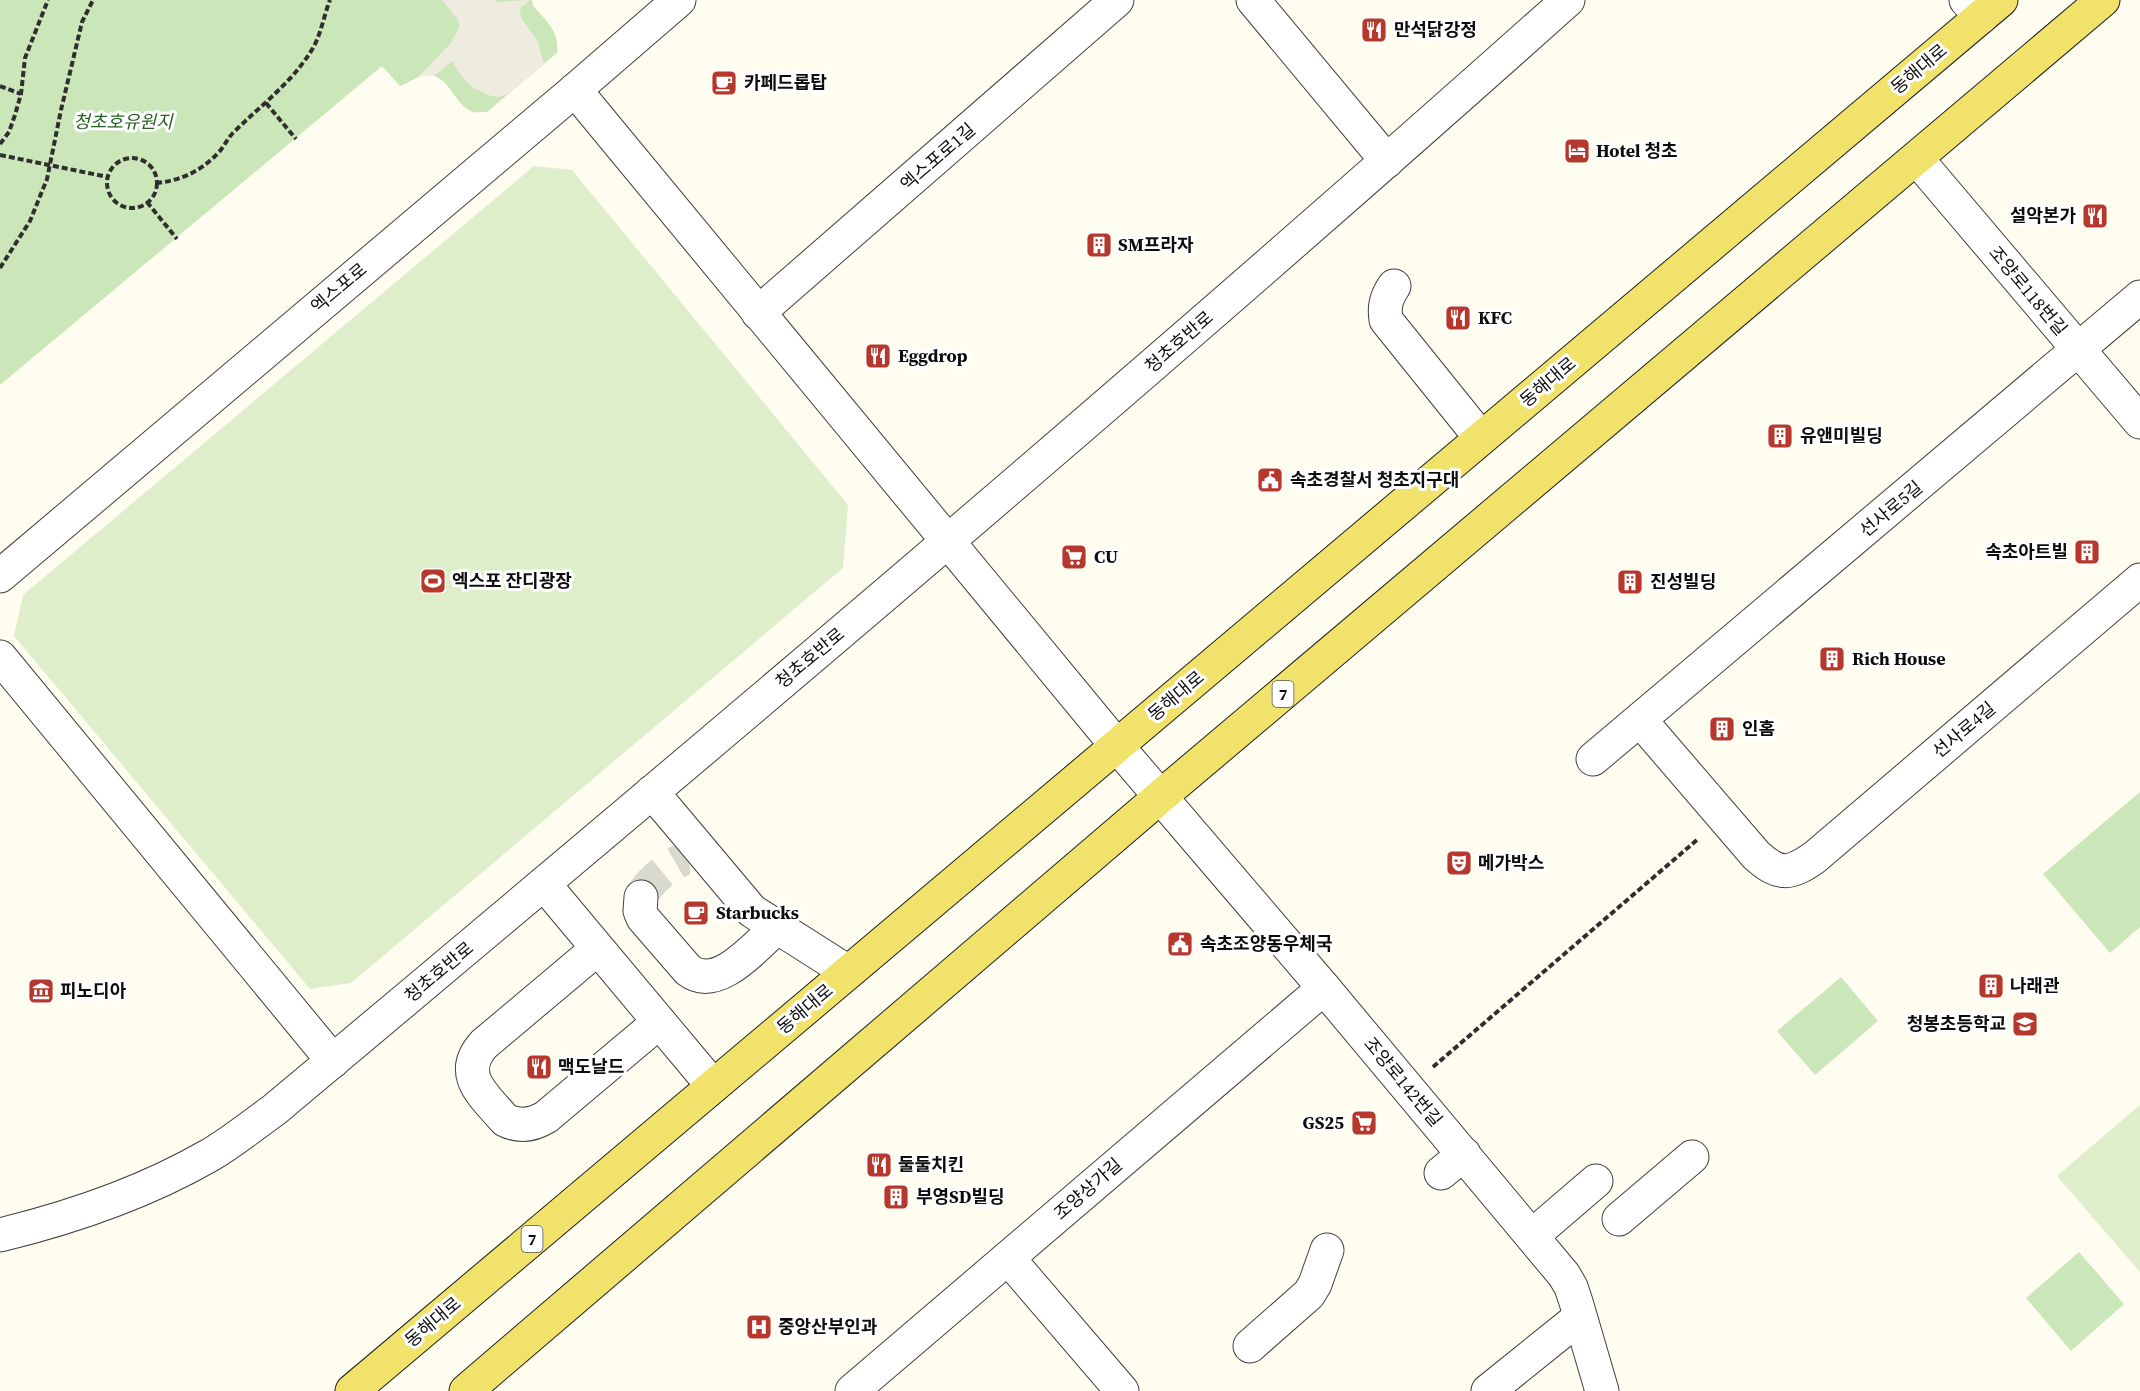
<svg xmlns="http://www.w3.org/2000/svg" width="2140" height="1391" font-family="'Source Serif 4','Noto Sans KR',serif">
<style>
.green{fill:#cbe7ba}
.pitch{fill:#deeecb}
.plaza{fill:#eeecde}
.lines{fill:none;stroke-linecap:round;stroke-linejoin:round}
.minor-tunnel{stroke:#dad9cd;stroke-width:33;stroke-dasharray:33 16;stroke-linecap:butt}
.minor-casing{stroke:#404040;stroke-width:35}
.major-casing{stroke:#1e1e1e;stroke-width:35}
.path{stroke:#2f2f2f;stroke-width:4;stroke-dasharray:6 3;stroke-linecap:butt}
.minor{stroke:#fff;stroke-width:33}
.major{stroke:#f1e26c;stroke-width:33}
.labels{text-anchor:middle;stroke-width:6;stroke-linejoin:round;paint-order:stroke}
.shield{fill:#fff;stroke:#565656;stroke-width:1.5}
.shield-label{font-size:16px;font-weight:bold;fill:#0d0d0d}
.poi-label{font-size:18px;font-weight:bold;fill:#0d0d0d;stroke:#fff;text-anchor:start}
.street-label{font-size:18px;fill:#0d0d0d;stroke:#fff}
.park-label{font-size:18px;font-style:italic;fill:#266221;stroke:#fff}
</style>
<rect width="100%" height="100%" fill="#fefdef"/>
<g class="green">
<path d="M 0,0 L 532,0 L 533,6 C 546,20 560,32 557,53 L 487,112 C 483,112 477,113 473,112 C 453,106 449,69 421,76 C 414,78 407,84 400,86 L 382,66 L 0,385 Z"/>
<path d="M 2140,792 L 2140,927 L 2110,953 L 2043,874 Z"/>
<path d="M 1841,977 L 1878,1021 L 1815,1075 L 1777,1031 Z"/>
<path d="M 2079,1252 L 2124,1304 L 2071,1351 L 2026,1298 Z"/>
</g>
<g class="pitch">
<path d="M 534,166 L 572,170 L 848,505 L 843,568 L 351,983 L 310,989 L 14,636 L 23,595 Z"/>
<path d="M 2140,1105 L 2140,1272 L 2057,1176 Z"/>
</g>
<path class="plaza" d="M 442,0 L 495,0 L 497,2 L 530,0 L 520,8 L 521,18 L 537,40 L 544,64 L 508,94 L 499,97 L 491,96 L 473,88 L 460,74 L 452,61 L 434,76 L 420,76 L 416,79 L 450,44 L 460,26 L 458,20 Z"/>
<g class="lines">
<path class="minor-tunnel" d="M 641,897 C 646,884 675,859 689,858"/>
<defs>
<g id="minor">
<path d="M 1253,0 L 1387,161"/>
<path d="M 1966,0 L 1981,17"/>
<path d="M 575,90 L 1117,746 L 1324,988 L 1564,1275 L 1571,1287 L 1576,1302 L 1602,1391"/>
<path d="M 1917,159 L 2140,422"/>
<path d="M 1394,286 C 1386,298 1384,306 1386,320 L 1481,438"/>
<path d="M 758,313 L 1117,0"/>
<path d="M 0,576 L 575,90 L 679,0"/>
<path d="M 0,657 L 333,1061"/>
<path d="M 1640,720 L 1756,855 C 1779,876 1790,875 1815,857 L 2140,580"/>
<path d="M 1593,759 L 2140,297"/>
<path d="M 652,792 L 752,911 L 848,972"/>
<path d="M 544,884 L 713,1086"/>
<path d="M 641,897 L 640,911 L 643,918 L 688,970 C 717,993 756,946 776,928"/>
<path d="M 597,949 L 484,1044 C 456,1075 485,1096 505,1120 C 519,1127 533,1125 546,1117 L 659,1022"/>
<path d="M 1441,1173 L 1464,1154"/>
<path d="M 1619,1219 L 1692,1157"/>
<path d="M 0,1235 C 74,1217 144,1193 210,1155 C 232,1142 253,1125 274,1110 C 710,745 1144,379 1568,0"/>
<path d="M 1532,1236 L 1596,1181"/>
<path d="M 1008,1258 L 1122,1391"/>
<path d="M 1250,1346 L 1309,1294 L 1315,1284 L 1327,1250"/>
<path d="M 852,1391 L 1324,988"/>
<path d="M 1488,1391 L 1580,1317"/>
</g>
<g id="major">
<path d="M 352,1391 L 2001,0"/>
<path d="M 466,1391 L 1160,797 L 2103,0"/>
</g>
</defs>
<use href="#minor" class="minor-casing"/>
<use href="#major" class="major-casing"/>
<g class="path">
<path d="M 0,86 L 21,94"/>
<path d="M 266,103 L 296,139"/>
<path d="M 0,144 L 9,132 L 15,115 L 21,94 L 25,58 L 48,0"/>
<path d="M 0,155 L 108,177"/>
<circle cx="132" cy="183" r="25"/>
<path d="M 156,183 C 180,181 201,171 217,154 C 224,148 227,138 234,132 C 262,104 292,83 313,48 C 321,34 324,15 330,0"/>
<path d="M 147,202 L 177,239"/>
<path d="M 0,268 L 30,221 L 47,179 L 61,110 L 82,22 L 93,0"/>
<path d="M 1433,1067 L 1698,839"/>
</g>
<use href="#minor" class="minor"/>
<use href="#major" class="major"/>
</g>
<defs>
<symbol id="restaurant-square" viewBox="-11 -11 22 22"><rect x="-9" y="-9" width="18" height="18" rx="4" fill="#b6382d" stroke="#fff"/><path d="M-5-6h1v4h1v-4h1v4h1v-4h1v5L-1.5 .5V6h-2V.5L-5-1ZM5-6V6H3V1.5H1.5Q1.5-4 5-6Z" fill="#fff"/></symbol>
<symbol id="cafe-square" viewBox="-11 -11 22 22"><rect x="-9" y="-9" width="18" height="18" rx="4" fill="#b6382d" stroke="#fff"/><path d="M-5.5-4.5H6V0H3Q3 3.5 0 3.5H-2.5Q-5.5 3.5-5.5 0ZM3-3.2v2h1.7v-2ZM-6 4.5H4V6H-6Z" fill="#fff"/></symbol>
<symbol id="hotel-square" viewBox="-11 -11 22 22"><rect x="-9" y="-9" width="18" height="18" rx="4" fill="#b6382d" stroke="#fff"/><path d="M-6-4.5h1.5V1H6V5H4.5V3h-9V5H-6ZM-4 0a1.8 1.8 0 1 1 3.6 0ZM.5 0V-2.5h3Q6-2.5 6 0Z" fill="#fff"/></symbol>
<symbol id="building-square" viewBox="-11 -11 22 22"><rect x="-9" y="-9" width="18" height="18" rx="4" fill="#b6382d" stroke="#fff"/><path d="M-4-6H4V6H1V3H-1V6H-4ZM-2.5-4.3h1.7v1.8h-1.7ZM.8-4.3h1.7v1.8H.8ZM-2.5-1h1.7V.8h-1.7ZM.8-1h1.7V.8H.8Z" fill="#fff"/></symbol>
<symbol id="civic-square" viewBox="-11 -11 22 22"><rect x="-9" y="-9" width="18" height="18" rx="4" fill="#b6382d" stroke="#fff"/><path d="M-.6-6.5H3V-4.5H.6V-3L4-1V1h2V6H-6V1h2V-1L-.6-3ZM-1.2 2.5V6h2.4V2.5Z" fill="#fff"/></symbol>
<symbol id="supermarket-square" viewBox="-11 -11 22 22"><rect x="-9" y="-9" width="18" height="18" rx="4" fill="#b6382d" stroke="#fff"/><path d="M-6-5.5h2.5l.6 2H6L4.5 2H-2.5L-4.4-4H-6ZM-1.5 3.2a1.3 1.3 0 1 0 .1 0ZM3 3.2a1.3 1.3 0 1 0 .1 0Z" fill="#fff"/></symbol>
<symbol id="stadium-square" viewBox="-11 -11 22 22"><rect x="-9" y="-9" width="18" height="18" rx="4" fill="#b6382d" stroke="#fff"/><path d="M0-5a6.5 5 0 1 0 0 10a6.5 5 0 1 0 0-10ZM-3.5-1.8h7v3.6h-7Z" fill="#fff"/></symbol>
<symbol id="theatre-square" viewBox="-11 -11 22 22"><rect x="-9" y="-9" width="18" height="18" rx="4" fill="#b6382d" stroke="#fff"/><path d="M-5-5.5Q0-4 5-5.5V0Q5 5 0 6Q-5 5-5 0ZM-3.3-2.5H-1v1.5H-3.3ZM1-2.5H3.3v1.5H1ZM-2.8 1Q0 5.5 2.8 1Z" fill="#fff"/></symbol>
<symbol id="museum-square" viewBox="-11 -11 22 22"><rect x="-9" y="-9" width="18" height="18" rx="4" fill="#b6382d" stroke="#fff"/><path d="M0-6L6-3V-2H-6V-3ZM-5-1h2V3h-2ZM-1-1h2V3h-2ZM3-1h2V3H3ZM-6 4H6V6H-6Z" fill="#fff"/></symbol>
<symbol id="school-square" viewBox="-11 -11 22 22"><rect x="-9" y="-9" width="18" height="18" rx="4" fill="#b6382d" stroke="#fff"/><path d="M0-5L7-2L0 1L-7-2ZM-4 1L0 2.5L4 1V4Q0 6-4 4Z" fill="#fff"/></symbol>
<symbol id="hospital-square" viewBox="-11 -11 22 22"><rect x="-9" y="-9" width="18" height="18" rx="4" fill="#b6382d" stroke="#fff"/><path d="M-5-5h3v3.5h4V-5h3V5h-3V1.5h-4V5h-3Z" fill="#fff"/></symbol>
</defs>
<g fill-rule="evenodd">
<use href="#restaurant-square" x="1359" y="15" width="30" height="30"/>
<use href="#cafe-square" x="709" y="68" width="30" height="30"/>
<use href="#hotel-square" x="1562" y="136" width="30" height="30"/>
<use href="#restaurant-square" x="2080" y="201" width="30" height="30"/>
<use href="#building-square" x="1084" y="230" width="30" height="30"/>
<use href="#restaurant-square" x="1443" y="303" width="30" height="30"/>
<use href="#restaurant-square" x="863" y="341" width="30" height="30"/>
<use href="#building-square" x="1765" y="421" width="30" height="30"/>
<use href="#civic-square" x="1255" y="465" width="30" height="30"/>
<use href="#building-square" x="2072" y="537" width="30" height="30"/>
<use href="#supermarket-square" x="1059" y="542" width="30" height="30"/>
<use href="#stadium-square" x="418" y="566" width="30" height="30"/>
<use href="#building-square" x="1615" y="567" width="30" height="30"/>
<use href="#building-square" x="1817" y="644" width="30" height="30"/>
<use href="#building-square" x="1707" y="714" width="30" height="30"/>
<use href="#theatre-square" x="1444" y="848" width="30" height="30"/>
<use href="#cafe-square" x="681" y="898" width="30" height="30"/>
<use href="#civic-square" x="1165" y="929" width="30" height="30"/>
<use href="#building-square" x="1976" y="971" width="30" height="30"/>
<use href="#museum-square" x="26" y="976" width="30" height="30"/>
<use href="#school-square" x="2010" y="1009" width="30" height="30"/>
<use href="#restaurant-square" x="524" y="1052" width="30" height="30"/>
<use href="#supermarket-square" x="1349" y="1108" width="30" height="30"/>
<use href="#restaurant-square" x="864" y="1150" width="30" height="30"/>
<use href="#building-square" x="881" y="1182" width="30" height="30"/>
<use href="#hospital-square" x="744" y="1312" width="30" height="30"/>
</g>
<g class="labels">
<g class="shield">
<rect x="1272.5" y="681" width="21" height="26" rx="4.5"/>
<rect x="521.5" y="1226" width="21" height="26" rx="4.5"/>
</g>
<g class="shield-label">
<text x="1283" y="700">7</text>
<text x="532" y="1245">7</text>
</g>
<g class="poi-label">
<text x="1394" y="36">만석닭강정</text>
<text x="744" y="89">카페드롭탑</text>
<text x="1596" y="157">Hotel 청초</text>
<text x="2076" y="222" text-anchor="end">설악본가</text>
<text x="1118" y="251">SM프라자</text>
<text x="1478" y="324">KFC</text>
<text x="898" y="362">Eggdrop</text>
<text x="1800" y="442">유앤미빌딩</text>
<text x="1290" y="486">속초경찰서 청초지구대</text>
<text x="2068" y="558" text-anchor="end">속초아트빌</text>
<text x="1094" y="563">CU</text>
<text x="452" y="587">엑스포 잔디광장</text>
<text x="1650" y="588">진성빌딩</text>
<text x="1852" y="665">Rich House</text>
<text x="1742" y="735">인홈</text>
<text x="1478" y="869">메가박스</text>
<text x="716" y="919">Starbucks</text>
<text x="1200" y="950">속초조양동우체국</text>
<text x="2010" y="992">나래관</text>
<text x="60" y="997">피노디아</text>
<text x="2006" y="1030" text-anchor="end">청봉초등학교</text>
<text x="558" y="1073">맥도날드</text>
<text x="1344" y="1129" text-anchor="end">GS25</text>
<text x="898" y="1171">둘둘치킨</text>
<text x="916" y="1203">부영SD빌딩</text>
<text x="778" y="1333">중앙산부인과</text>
</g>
<g class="street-label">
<text transform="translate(1919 69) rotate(-40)" y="6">동해대로</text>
<text transform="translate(938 157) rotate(-41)" y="6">엑스포로1길</text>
<text transform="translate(339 288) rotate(-40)" y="6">엑스포로</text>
<text transform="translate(2028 291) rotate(50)" y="6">조양로118번길</text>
<text transform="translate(1179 342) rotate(-41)" y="6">청초호반로</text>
<text transform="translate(1548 382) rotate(-40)" y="6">동해대로</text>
<text transform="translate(1891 509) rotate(-40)" y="6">선사로5길</text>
<text transform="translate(810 658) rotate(-40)" y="6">청초호반로</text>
<text transform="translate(1176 696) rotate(-40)" y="6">동해대로</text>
<text transform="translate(1964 730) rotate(-40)" y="6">선사로4길</text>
<text transform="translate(439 972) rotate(-40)" y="6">청초호반로</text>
<text transform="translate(805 1009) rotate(-40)" y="6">동해대로</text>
<text transform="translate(1403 1082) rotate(50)" y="6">조양로142번길</text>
<text transform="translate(1088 1189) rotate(-41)" y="6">조양상가길</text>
<text transform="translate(433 1322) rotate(-40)" y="6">동해대로</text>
</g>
<g class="park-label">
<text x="123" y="128">청초호유원지</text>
</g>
</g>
</svg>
